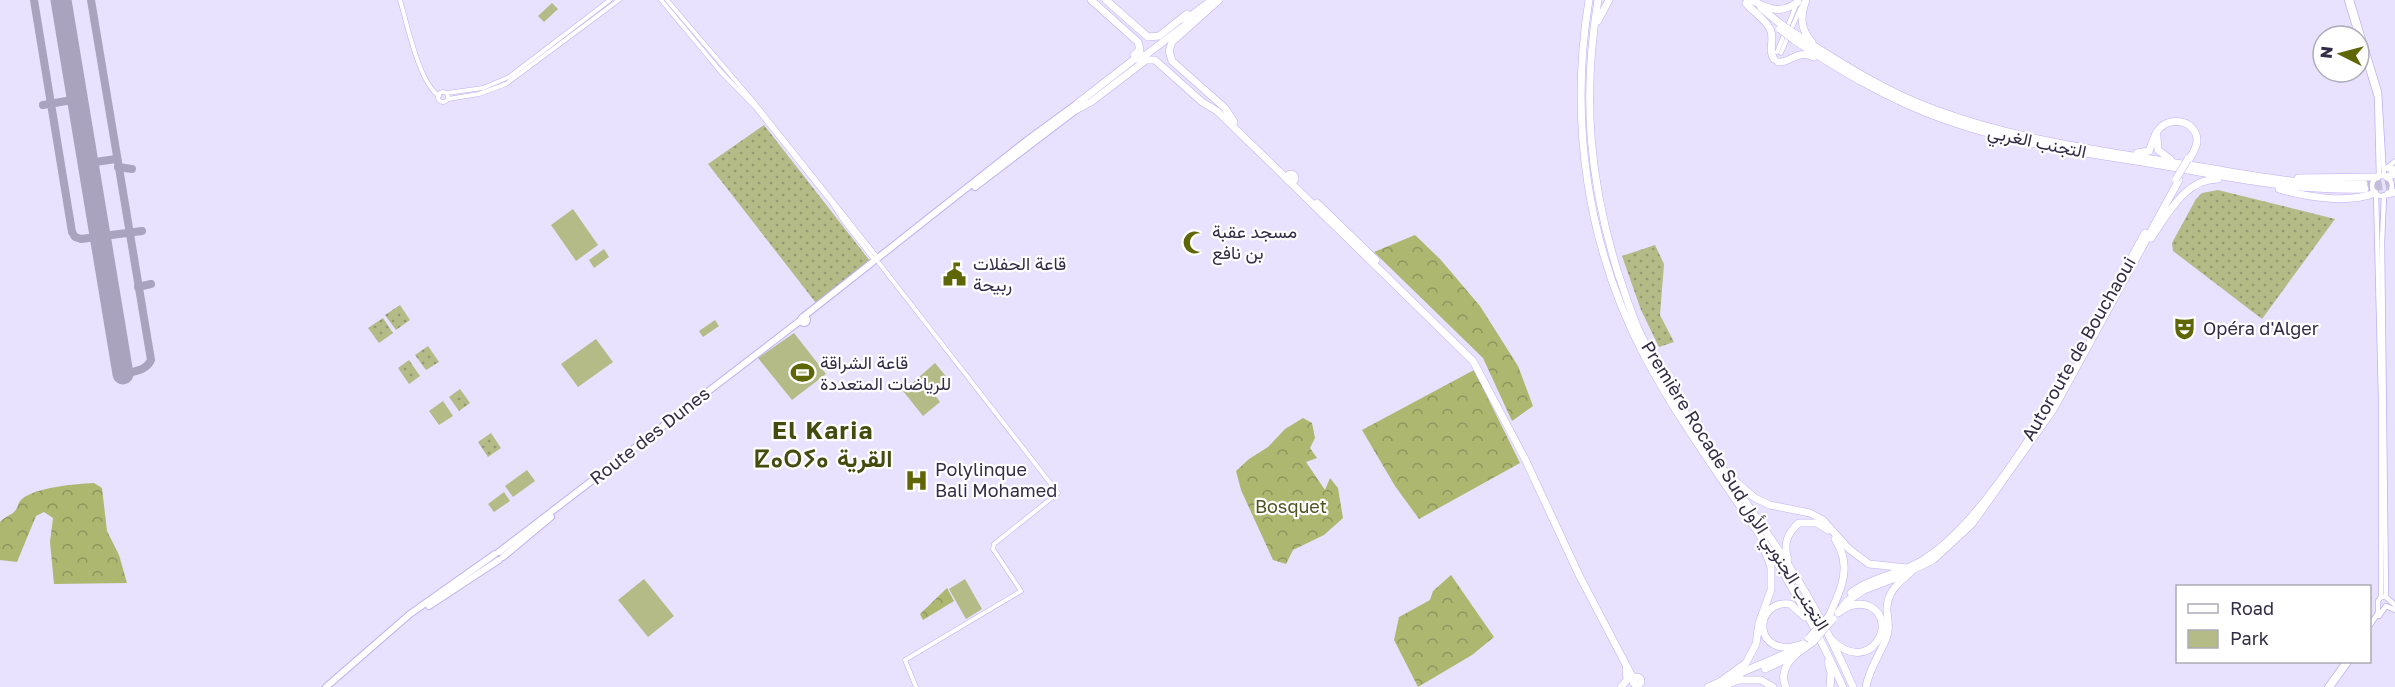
<svg xmlns="http://www.w3.org/2000/svg" width="2395" height="687" font-family="'Golos Text',Vazirmatn,'Noto Sans Tifinagh',sans-serif">
<style>
.grass{fill:url(#grass-dots)}
.forest{fill:url(#forest-crowns)}
.green{fill:#b4bb87}
.lines{fill:none;stroke-linecap:round;stroke-linejoin:round}
.taxiway{stroke:#a9a3be;stroke-width:8}
.runway{stroke:#a9a3be;stroke-width:21}
.trunk-tunnel{stroke:#c4bed9;stroke-width:7;stroke-dasharray:7 3.5;stroke-linecap:butt}
.tertiary-casing{stroke:#bfb0f1;stroke-width:5}
.secondary-casing{stroke:#bfb0f1;stroke-width:6}
.primary-casing{stroke:#bfb0f1;stroke-width:8}
.trunk-casing{stroke:#bfb0f1;stroke-width:8}
.motorway-casing{stroke:#bfb0f1;stroke-width:8}
.tertiary{stroke:#fff;stroke-width:4}
.secondary{stroke:#fff;stroke-width:4.5}
.primary{stroke:#fff;stroke-width:6}
.trunk{stroke:#fff;stroke-width:7}
.motorway{stroke:#fff;stroke-width:7}
.trunk-bridge-casing{stroke:#bfb0f1;stroke-width:8;stroke-linecap:butt}
.trunk-bridge{stroke:#fff;stroke-width:7}
.labels{text-anchor:middle;stroke-width:4.5;stroke-linejoin:round;paint-order:stroke}
.street-label{font-size:18px;fill:#332c46;stroke:#fff}
.poi-label{font-size:18px;fill:#332c46;stroke:#fff;text-anchor:start}
.park-label{font-size:18px;fill:#4e531f;stroke:#fff}
.district-label{font-size:24px;font-weight:bold;letter-spacing:1.5px;fill:#454b0f;stroke:#fff}
</style>
<defs>
<pattern id="grass-dots" width="8" height="8" patternUnits="userSpaceOnUse" patternTransform="scale(1.5)"><rect width="8" height="8" fill="#b4bb87"/><path d="M2 2h.1M6 6h.1" fill="none" stroke="#939870" stroke-width="1.8" stroke-linecap="round"/></pattern>
<pattern id="forest-crowns" width="20" height="18" patternUnits="userSpaceOnUse" patternTransform="scale(1.5)"><rect width="20" height="18" fill="#aeb770"/><path d="M2 6a3 3 0 1 1 6 0M12 15a3 3 0 1 1 6 0" fill="none" stroke="#8e955e"/></pattern>
</defs>
<rect width="100%" height="100%" fill="#e8e2fe"/>
<g class="grass">
<path d="M 764,125 L 870,261 L 816,303 L 708,164 Z"/>
<path d="M 2218,190 L 2335,219 L 2262,319 L 2173,251 L 2172,243 L 2196,199 L 2202,193 Z"/>
<path d="M 1655,245 L 1664,264 L 1660,315 L 1674,342 L 1659,347 L 1641,310 L 1622,256 Z"/>
<path d="M 400,305 L 410,320 L 396,330 L 385,315 Z"/>
<path d="M 383,318 L 393,333 L 379,343 L 368,328 Z"/>
<path d="M 428,346 L 439,362 L 426,370 L 415,355 Z"/>
<path d="M 409,360 L 420,376 L 409,384 L 398,368 Z"/>
<path d="M 460,389 L 470,403 L 459,411 L 449,397 Z"/>
<path d="M 491,433 L 501,448 L 488,457 L 478,442 Z"/>
</g>
<g class="forest">
<path d="M 1415,235 L 1440,259 L 1480,306 L 1518,366 L 1533,406 L 1512,421 L 1483,358 L 1374,252 Z"/>
<path d="M 1474,370 L 1520,463 L 1419,519 L 1395,486 L 1362,430 Z"/>
<path d="M 1303,418 L 1312,423 L 1315,438 L 1310,448 L 1317,458 L 1306,462 L 1325,490 L 1330,478 L 1338,488 L 1343,518 L 1324,535 L 1293,550 L 1286,564 L 1273,560 L 1241,490 L 1236,471 L 1249,459 L 1268,447 L 1285,429 Z"/>
<path d="M 94,483 L 102,488 L 107,531 L 119,555 L 127,583 L 54,584 L 50,542 L 53,518 L 44,512 L 36,516 L 17,562 L 0,560 L 0,522 C 4,517 10,516 15,511 C 18,508 18,502 22,499 C 36,487 76,484 94,483 Z"/>
<path d="M 1451,575 L 1494,637 L 1472,655 L 1418,687 L 1394,640 L 1399,617 L 1430,600 L 1433,591 Z"/>
<path d="M 947,588 L 954,601 L 923,620 L 920,614 Z"/>
</g>
<g class="green">
<path d="M 552,3 L 558,9 L 544,22 L 538,16 Z"/>
<path d="M 573,209 L 598,245 L 576,261 L 551,225 Z"/>
<path d="M 604,249 L 609,257 L 594,268 L 589,260 Z"/>
<path d="M 715,320 L 719,326 L 703,337 L 699,331 Z"/>
<path d="M 794,333 L 826,374 L 792,400 L 758,358 Z"/>
<path d="M 596,339 L 613,362 L 578,387 L 561,364 Z"/>
<path d="M 935,363 L 949,380 L 934,394 L 940,402 L 923,416 L 903,391 Z"/>
<path d="M 443,401 L 453,416 L 439,425 L 429,411 Z"/>
<path d="M 527,470 L 535,481 L 513,497 L 505,486 Z"/>
<path d="M 504,492 L 510,501 L 494,512 L 488,504 Z"/>
<path d="M 644,579 L 674,616 L 648,637 L 618,600 Z"/>
<path d="M 965,579 L 982,609 L 966,619 L 949,589 Z"/>
</g>
<g class="lines">
<g class="taxiway">
<path d="M 34,0 L 72,232 L 75,237 L 81,239 L 142,231"/>
<path d="M 91,0 L 151,360 C 146,371 134,371 123,374"/>
<path d="M 43,105 L 78,99"/>
<path d="M 88,163 L 116,159"/>
<path d="M 118,167 L 132,169"/>
<path d="M 138,287 L 151,284"/>
</g>
<path class="runway" d="M 61,0 L 123,374"/>
<g class="trunk-tunnel">
<path d="M 2364,184 L 2395,180"/>
<path d="M 2365,189 L 2395,185"/>
</g>
<defs>
<g id="tertiary">
<path d="M 400,0 C 407,23 419,83 439,96"/>
<path d="M 661,0 L 721,72 L 755,107 L 832,203 L 843,220 L 875,261"/>
<path d="M 667,0 L 753,101 L 878,258"/>
<path d="M 1777,52 L 1797,3"/>
<path d="M 1781,53 L 1801,7"/>
<circle cx="443" cy="97" r="5"/>
<path d="M 447,93 L 483,88 L 509,77 L 610,0"/>
<path d="M 448,99 L 479,94 L 506,84 L 619,0"/>
<path d="M 2388,167 L 2395,161"/>
<path d="M 879,263 L 1058,493 L 994,544 L 993,549 L 1021,591 L 905,660 L 916,687"/>
</g>
<g id="secondary">
<path d="M 2347,0 L 2358,36"/>
<path d="M 2351,0 L 2379,92 L 2384,176"/>
<path d="M 2359,38 L 2377,97 L 2379,176"/>
<circle cx="2382" cy="186" r="10"/>
<path d="M 2376,193 L 2381,398 L 2381,597"/>
<path d="M 2384,195 L 2382,242 L 2386,597"/>
<path d="M 2379,616 L 2386,606 L 2395,610"/>
<path d="M 2370,625 L 2378,613 L 2378,601 L 2381,597 L 2386,597 L 2395,605"/>
<path d="M 2327,687 L 2345,662"/>
<path d="M 2331,687 L 2349,662"/>
</g>
<g id="primary">
<path d="M 975,187 L 1076,110"/>
<circle cx="804" cy="320" r="3"/>
<path d="M 803,317 L 1026,141 L 1078,103"/>
<path d="M 499,552 L 801,320"/>
<path d="M 503,557 L 551,517"/>
<path d="M 429,606 L 499,560"/>
<path d="M 326,687 L 410,614 L 495,554"/>
</g>
<g id="trunk">
<path d="M 1091,0 L 1138,42 L 1140,49 L 1134,55"/>
<path d="M 1106,0 L 1148,37 L 1159,36 L 1187,14"/>
<path d="M 1219,0 L 1172,42 L 1169,51 L 1172,61 L 1225,108 L 1234,122"/>
<path d="M 1751,0 C 1769,9 1780,15 1798,2"/>
<path d="M 1806,0 C 1800,16 1800,29 1812,42"/>
<path d="M 1746,3 C 1753,12 1767,20 1771,31 C 1774,41 1768,51 1774,59"/>
<path d="M 1761,8 L 1782,25"/>
<path d="M 1185,20 L 1212,0"/>
<path d="M 1797,35 C 1841,63 1886,92 1936,110 C 2017,140 2104,151 2189,165 C 2247,174 2305,187 2364,184"/>
<path d="M 1794,40 C 1841,71 1889,100 1943,119 C 2014,145 2091,153 2166,166 C 2232,178 2297,191 2365,189"/>
<path d="M 1139,60 L 1192,20"/>
<path d="M 1778,62 C 1792,63 1796,49 1814,57"/>
<path d="M 1078,103 L 1141,54"/>
<path d="M 1076,110 L 1091,102 L 1146,60 L 1155,60 L 1202,102 L 1217,111 L 1287,179"/>
<path d="M 2157,137 L 2158,150 L 2170,159"/>
<path d="M 2137,153 L 2149,151 C 2152,144 2154,135 2159,129 C 2171,115 2198,121 2197,142 C 2196,149 2192,154 2189,160"/>
<path d="M 2388,168 L 2395,170"/>
<circle cx="1291" cy="178" r="4"/>
<path d="M 2387,177 L 2395,174"/>
<path d="M 2298,178 L 2377,177"/>
<path d="M 1290,182 L 1473,361 L 1525,459 L 1579,575 L 1634,680"/>
<path d="M 2279,189 C 2306,197 2348,204 2375,193"/>
<path d="M 2388,194 L 2395,192"/>
<path d="M 1317,203 L 1376,260"/>
<path d="M 2151,238 C 2168,214 2185,179 2218,179"/>
<path d="M 2097,321 L 2145,233"/>
<path d="M 1851,593 C 1873,576 1903,574 1926,558 C 1974,527 2026,446 2055,396"/>
<path d="M 1840,610 L 1846,602 L 1864,590 L 1898,577 L 1933,560 L 1972,524 L 2053,410 L 2179,180"/>
<path d="M 1765,669 L 1795,655 L 1813,642"/>
<circle cx="1637" cy="681" r="4"/>
<path d="M 1621,687 L 1627,680 L 1626,669"/>
<path d="M 1708,687 L 1794,650 L 1803,644"/>
<path d="M 1721,687 L 1741,679"/>
</g>
<g id="motorway">
<path d="M 1589,0 C 1569,121 1587,247 1645,357 C 1677,417 1717,472 1755,528 C 1789,579 1818,632 1843,687"/>
<path d="M 1598,0 C 1582,96 1589,180 1618,273 C 1625,293 1631,314 1640,333 C 1681,416 1739,489 1789,566 C 1814,604 1835,646 1853,687"/>
<path d="M 1598,21 L 1609,0"/>
<path d="M 1733,479 L 1755,498 L 1770,505 L 1810,513 L 1823,520 L 1849,549 L 1869,564 L 1907,568"/>
<path d="M 1788,560 C 1783,544 1787,533 1799,523 L 1817,523 L 1828,530"/>
<path d="M 1829,616 C 1841,590 1853,566 1835,539"/>
<path d="M 1832,640 C 1869,677 1901,621 1869,606 C 1857,601 1847,606 1838,613"/>
<path d="M 1803,644 C 1752,662 1752,599 1790,604 L 1805,617"/>
<path d="M 1828,662 L 1831,673 L 1830,687"/>
<path d="M 1738,680 L 1761,680 L 1773,687"/>
<path d="M 1721,681 L 1746,663 L 1756,644 L 1759,623 L 1771,590 L 1771,567 L 1765,551"/>
<path d="M 1786,687 C 1780,675 1786,664 1795,655"/>
<path d="M 1866,687 C 1869,669 1879,656 1886,639 C 1890,629 1888,621 1887,611 C 1886,593 1898,583 1911,572"/>
</g>
</defs>
<use href="#tertiary" class="tertiary-casing"/>
<use href="#secondary" class="secondary-casing"/>
<use href="#primary" class="primary-casing"/>
<use href="#trunk" class="trunk-casing"/>
<use href="#motorway" class="motorway-casing"/>
<use href="#tertiary" class="tertiary"/>
<use href="#secondary" class="secondary"/>
<use href="#primary" class="primary"/>
<use href="#trunk" class="trunk"/>
<use href="#motorway" class="motorway"/>
<defs>
<g id="trunk-bridge">
<path d="M 1782,25 L 1797,35"/>
<path d="M 1780,29 L 1794,40"/>
<path d="M 2176,179 L 2188,159"/>
<path d="M 1809,638 L 1829,616"/>
<path d="M 1813,642 L 1833,619"/>
</g>
</defs>
<use href="#trunk-bridge" class="trunk-bridge-casing"/>
<use href="#trunk-bridge" class="trunk-bridge"/>
</g>
<defs>
<symbol id="mosque-bare" viewBox="-9 -9 18 18"><path d="M3.5-4.9A6 6 0 1 0 3.5 4.9A5 5 0 1 1 3.5-4.9Z" fill="#5f6606" stroke="#fff" stroke-width="2.5" paint-order="stroke"/></symbol>
<symbol id="civic-bare" viewBox="-9 -9 18 18"><path d="M-.6-6.5H3V-4.5H.6V-3L4-1V1h2V6H-6V1h2V-1L-.6-3ZM-1.2 2.5V6h2.4V2.5Z" fill="#5f6606" stroke="#fff" stroke-width="2.5" paint-order="stroke"/></symbol>
<symbol id="theatre-bare" viewBox="-9 -9 18 18"><path d="M-5-5.5Q0-4 5-5.5V0Q5 5 0 6Q-5 5-5 0ZM-3.3-2.5H-1v1.5H-3.3ZM1-2.5H3.3v1.5H1ZM-2.8 1Q0 5.5 2.8 1Z" fill="#5f6606" stroke="#fff" stroke-width="2.5" paint-order="stroke"/></symbol>
<symbol id="stadium-bare" viewBox="-9 -9 18 18"><path d="M0-5a6.5 5 0 1 0 0 10a6.5 5 0 1 0 0-10ZM-3.5-1.8h7v3.6h-7Z" fill="#5f6606" stroke="#fff" stroke-width="2.5" paint-order="stroke"/></symbol>
<symbol id="hospital-bare" viewBox="-9 -9 18 18"><path d="M-5-5h3v3.5h4V-5h3V5h-3V1.5h-4V5h-3Z" fill="#5f6606" stroke="#fff" stroke-width="2.5" paint-order="stroke"/></symbol>
</defs>
<g fill-rule="evenodd">
<use href="#mosque-bare" x="1178" y="226" width="33" height="33"/>
<use href="#civic-bare" x="938" y="258" width="33" height="33"/>
<use href="#theatre-bare" x="2168" y="312" width="33" height="33"/>
<use href="#stadium-bare" x="786" y="356" width="33" height="33"/>
<use href="#hospital-bare" x="900" y="464" width="33" height="33"/>
</g>
<g class="labels">
<g class="street-label">
<text transform="translate(2037 142) rotate(12)" y="6">التجنب الغربي</text>
<text transform="translate(2079 349) rotate(-60)" y="6">Autoroute de Bouchaoui</text>
<text transform="translate(650 436) rotate(-38)" y="6">Route des Dunes</text>
<text transform="translate(1735 486) rotate(58)" y="6">Première Rocade Sud التجنب الجنوبي الأول</text>
</g>
<g class="poi-label">
<text x="1212" y="238">مسجد عقبة<tspan x="1212" dy="21">بن نافع</tspan></text>
<text x="973" y="270">قاعة الحفلات<tspan x="973" dy="21">ربيحة</tspan></text>
<text x="2203" y="335">Opéra d'Alger</text>
<text x="820" y="369">قاعة الشراقة<tspan x="820" dy="21">للرياضات المتعددة</tspan></text>
<text x="935" y="476">Polylinque<tspan x="935" dy="21">Bali Mohamed</tspan></text>
</g>
<g class="park-label">
<text x="1291" y="513">Bosquet</text>
</g>
<g class="district-label">
<text x="823" y="439">El Karia<tspan x="823" dy="28">ⵇⴰⵔⵢⴰ القرية</tspan></text>
</g>
</g>
<rect x="2176" y="585" width="195" height="78" fill="#ffffff" stroke="#adabb5" stroke-width="1.5"/>
<rect x="2188" y="604" width="30" height="9" fill="#ffffff" stroke="#adabb5" stroke-width="1.5"/>
<text x="2230" y="615" font-size="18" fill="#332c46">Road</text>
<rect x="2188" y="630" width="30" height="18" fill="#b4bb87" stroke="#adabb5" stroke-width="1.5"/>
<text x="2230" y="645" font-size="18" fill="#332c46">Park</text>
<g transform="translate(2341 54) rotate(276)"><circle r="28" fill="#ffffff" stroke="#adabb5" stroke-width="1.5"/>
<path d="M0-4.5L10 22L0 15L-10 22Z" fill="#5f6606"/>
<text y="-9" font-size="16" font-weight="bold" text-anchor="middle" fill="#332c46">N</text>
</g>
</svg>
